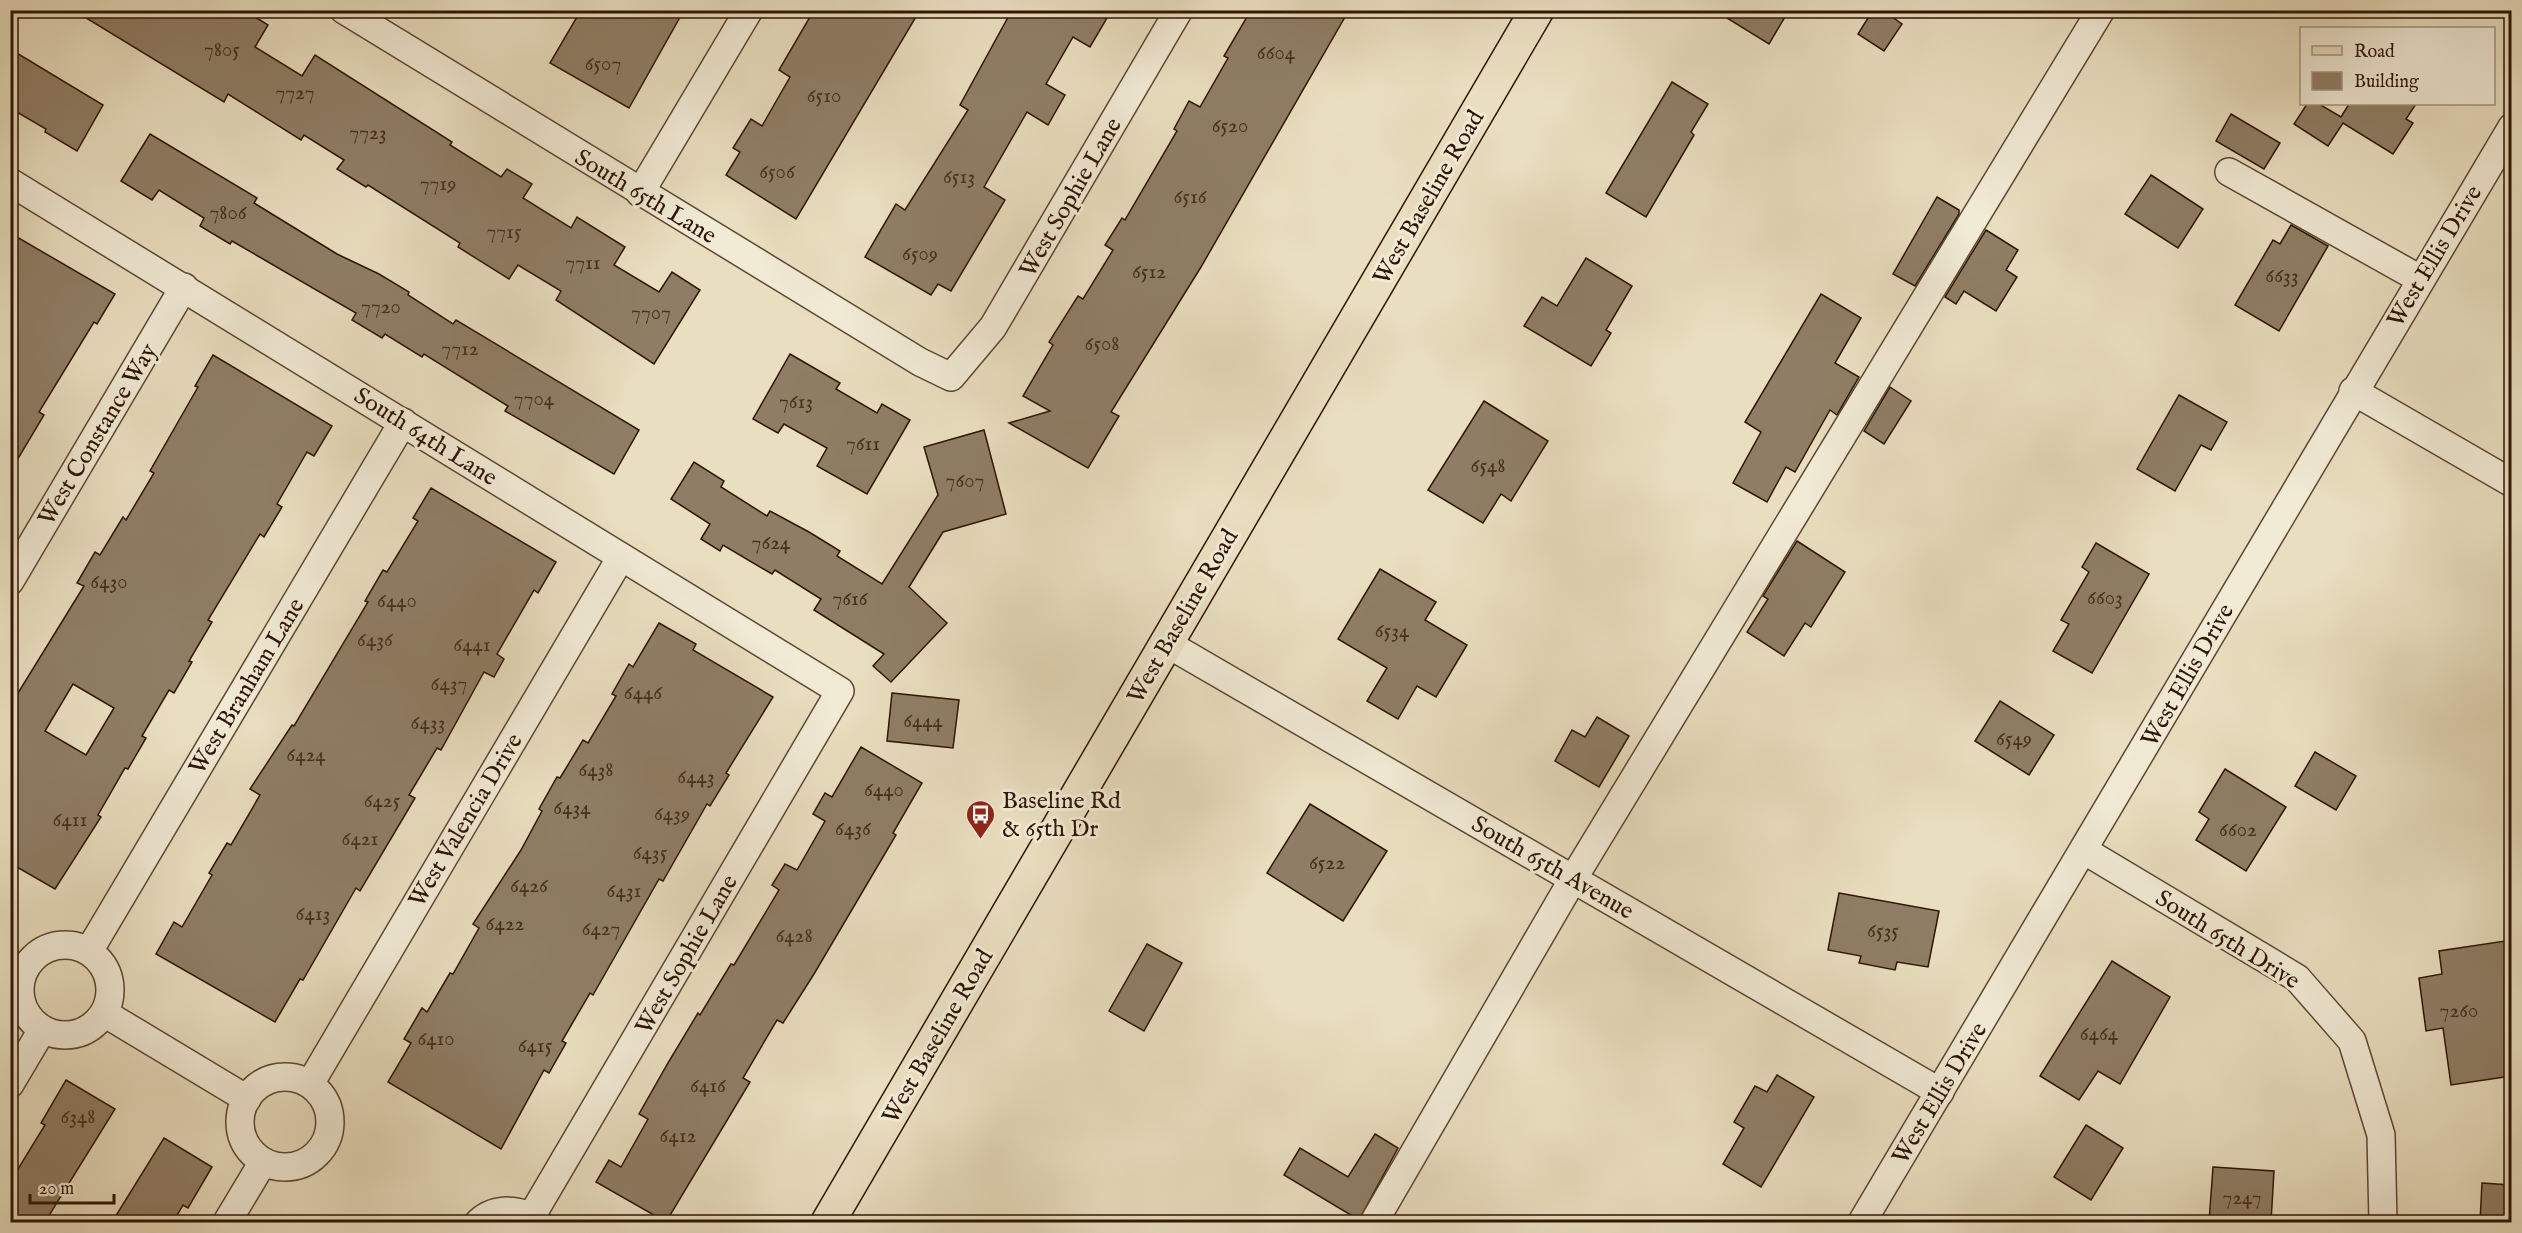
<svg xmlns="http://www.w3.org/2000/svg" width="2522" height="1233" font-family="'IM FELL English',serif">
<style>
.building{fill:#8f7e65;stroke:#2e1504;stroke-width:1.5;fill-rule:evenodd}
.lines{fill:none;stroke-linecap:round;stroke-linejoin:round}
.minor-casing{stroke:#5d4733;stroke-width:30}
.major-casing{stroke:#2e1504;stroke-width:36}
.minor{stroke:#f1ead5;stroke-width:27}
.major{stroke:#e9debf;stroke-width:33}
.labels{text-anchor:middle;stroke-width:6;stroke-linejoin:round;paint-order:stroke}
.number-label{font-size:21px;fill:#462f1c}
.street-label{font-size:24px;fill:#2e1504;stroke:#f1ead5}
.poi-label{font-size:24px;fill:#2e1504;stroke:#f1ead5;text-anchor:start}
</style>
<rect width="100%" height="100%" fill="#e9debf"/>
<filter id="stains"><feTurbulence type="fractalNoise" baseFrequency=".00333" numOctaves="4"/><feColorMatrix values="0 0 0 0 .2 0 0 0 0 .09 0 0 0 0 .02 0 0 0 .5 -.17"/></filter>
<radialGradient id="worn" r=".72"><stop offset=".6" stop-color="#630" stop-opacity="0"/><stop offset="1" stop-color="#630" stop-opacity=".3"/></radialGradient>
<g class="building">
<path d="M 73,10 L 244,10 L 268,25 L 255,47 L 302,76 L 315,55 L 452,142 L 450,145 L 501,177 L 507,169 L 532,184 L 523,198 L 571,228 L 577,217 L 625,247 L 614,265 L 659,292 L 672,272 L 700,290 L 654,364 L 556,300 L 561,291 L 518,265 L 509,279 L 458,247 L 460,243 L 368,185 L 366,187 L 337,169 L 344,160 L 304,135 L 301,140 L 228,94 L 224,102 Z"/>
<path d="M 581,10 L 684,10 L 629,108 L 550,63 Z"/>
<path d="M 814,10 L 920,10 L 796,219 L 726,175 L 740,152 L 733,148 L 751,119 L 762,126 L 790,77 L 779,70 Z"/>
<path d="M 1012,10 L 1093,10 L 1107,18 L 1090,47 L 1073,37 L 1046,84 L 1065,95 L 1048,125 L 1027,112 L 984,187 L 1005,200 L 951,291 L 938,284 L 931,295 L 865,257 L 896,204 L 905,210 L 968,110 L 960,105 Z"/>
<path d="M 1251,10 L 1349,10 L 1201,267 L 1111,412 L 1119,416 L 1088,468 L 1009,423 L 1050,411 L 1023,396 L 1053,345 L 1049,342 L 1078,296 L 1083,299 L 1113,250 L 1105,245 L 1122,218 L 1125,220 L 1177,131 L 1174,129 L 1189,101 L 1200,107 L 1228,58 L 1224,56 Z"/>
<path d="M 1714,10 L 1789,10 L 1769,44 Z"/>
<path d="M 1873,10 L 1882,10 L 1902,24 L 1884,51 L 1858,34 Z"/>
<path d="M 10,49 L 103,105 L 77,151 L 45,132 L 46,129 L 10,108 Z"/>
<path d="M 1672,82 L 1708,104 L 1691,132 L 1694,135 L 1646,217 L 1606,193 Z"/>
<path d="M 2307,104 L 2319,104 L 2341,117 L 2349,104 L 2416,104 L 2406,119 L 2413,123 L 2393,154 L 2343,123 L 2328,146 L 2294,124 Z"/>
<path d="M 2231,114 L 2280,143 L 2264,169 L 2216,141 Z"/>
<path d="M 150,134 L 257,198 L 254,203 L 337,254 L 379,274 L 409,292 L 408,295 L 453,324 L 456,320 L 639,430 L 614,474 L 505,411 L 508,406 L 424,354 L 422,357 L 385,334 L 382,338 L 352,320 L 356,313 L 232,241 L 230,244 L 200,226 L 204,218 L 159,190 L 152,200 L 121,181 Z"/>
<path d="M 2151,175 L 2203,209 L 2178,248 L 2125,214 Z"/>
<path d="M 1937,197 L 1959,210 L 1959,214 L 1915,286 L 1893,274 Z"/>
<path d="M 2291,225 L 2328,246 L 2279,331 L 2235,305 L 2273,240 L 2280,244 Z"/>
<path d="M 1986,230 L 2018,250 L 2006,270 L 2017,277 L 1996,311 L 1964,291 L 1956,304 L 1945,297 Z"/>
<path d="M 10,233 L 115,294 L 97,324 L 94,322 L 39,412 L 44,415 L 10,472 Z"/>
<path d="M 1586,258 L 1632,286 L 1606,330 L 1611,333 L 1591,366 L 1524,326 L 1542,297 L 1557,306 Z"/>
<path d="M 1821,294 L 1861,318 L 1835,363 L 1859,377 L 1837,415 L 1830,410 L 1795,472 L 1786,467 L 1767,502 L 1733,483 L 1761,432 L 1745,422 Z"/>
<path d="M 790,354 L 840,383 L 836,389 L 877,413 L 882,404 L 910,420 L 867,494 L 817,466 L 827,448 L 784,424 L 778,433 L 753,419 Z"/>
<path d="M 213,355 L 332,426 L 314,456 L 307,452 L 277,504 L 282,507 L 264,537 L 260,534 L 208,620 L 212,622 L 189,661 L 192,662 L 174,693 L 169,690 L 142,736 L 146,738 L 128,769 L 125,768 L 98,815 L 101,817 L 55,889 L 10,863 L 10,706 L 84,586 L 77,583 L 95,552 L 100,555 L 123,517 L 126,520 L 154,473 L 150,471 L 198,387 L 195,386 ZM 73,684 L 114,708 L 86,755 L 45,731 Z"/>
<path d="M 1890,387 L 1911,401 L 1884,444 L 1864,431 Z"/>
<path d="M 2179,395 L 2227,422 L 2211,450 L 2201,445 L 2175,491 L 2137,469 Z"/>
<path d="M 1484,401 L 1548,441 L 1511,501 L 1501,494 L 1483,523 L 1428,490 Z"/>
<path d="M 984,430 L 1006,514 L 943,532 L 909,587 L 947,623 L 891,682 L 873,666 L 884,654 L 814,610 L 821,599 L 775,570 L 772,574 L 723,545 L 720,551 L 701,539 L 710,524 L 671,499 L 694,462 L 724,481 L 721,487 L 767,516 L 770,511 L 809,532 L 840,551 L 837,556 L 882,584 L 938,495 L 924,447 Z"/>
<path d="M 431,488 L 556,562 L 538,593 L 534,590 L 497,654 L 504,659 L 494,677 L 484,672 L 441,750 L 437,748 L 409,795 L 415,798 L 360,891 L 356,888 L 303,980 L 300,979 L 275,1022 L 156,954 L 174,922 L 182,927 L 212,875 L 209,873 L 227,843 L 231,845 L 260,795 L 250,789 L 292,725 L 294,726 L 368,602 L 365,601 L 383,570 L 387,572 L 418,521 L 413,518 Z"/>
<path d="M 1797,541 L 1845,572 L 1811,627 L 1805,623 L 1784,656 L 1747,632 L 1768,599 L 1763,596 Z"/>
<path d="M 2096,543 L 2149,574 L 2092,673 L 2053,651 L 2069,624 L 2061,620 L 2089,572 L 2082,567 Z"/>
<path d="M 1380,569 L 1436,602 L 1425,620 L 1467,645 L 1436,697 L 1417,686 L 1398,719 L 1367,701 L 1387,668 L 1338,639 Z"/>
<path d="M 659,623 L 696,644 L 693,650 L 773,697 L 726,773 L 729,775 L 710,806 L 707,804 L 663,881 L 659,879 L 593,995 L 590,993 L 562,1041 L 566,1043 L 549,1073 L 544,1070 L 501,1149 L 388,1082 L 411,1043 L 404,1039 L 422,1008 L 427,1012 L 450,973 L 453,974 L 479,928 L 473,924 L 521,850 L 542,811 L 539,809 L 557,777 L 560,778 L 583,740 L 588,743 L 616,696 L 612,694 L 629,664 L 633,667 Z"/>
<path d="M 892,693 L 959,700 L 953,748 L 887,741 Z"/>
<path d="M 2000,701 L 2054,735 L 2029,775 L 1975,741 Z"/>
<path d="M 1597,717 L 1629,736 L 1599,787 L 1555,761 L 1572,730 L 1585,737 Z"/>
<path d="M 861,747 L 922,783 L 893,833 L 896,835 L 814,974 L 783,1023 L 777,1020 L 743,1078 L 750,1082 L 666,1222 L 596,1182 L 609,1160 L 621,1167 L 648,1119 L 639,1114 L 668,1063 L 698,1013 L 700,1015 L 731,964 L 734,965 L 779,890 L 772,885 L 785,864 L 797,870 L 825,821 L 813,814 L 825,793 L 832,797 Z"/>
<path d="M 2315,752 L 2356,776 L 2336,810 L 2295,786 Z"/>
<path d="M 2225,769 L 2286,807 L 2246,871 L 2196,840 L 2209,819 L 2199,812 Z"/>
<path d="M 1310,804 L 1387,851 L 1343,921 L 1267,873 Z"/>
<path d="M 1839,893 L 1939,911 L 1928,967 L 1897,962 L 1895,970 L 1859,963 L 1861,956 L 1828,950 Z"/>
<path d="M 2505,941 L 2511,985 L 2511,1076 L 2451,1085 L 2443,1028 L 2426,1031 L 2419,978 L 2442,974 L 2439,951 Z"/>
<path d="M 1147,944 L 1182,963 L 1144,1031 L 1109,1011 Z"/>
<path d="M 2112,961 L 2170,997 L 2120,1084 L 2098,1071 L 2079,1100 L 2040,1076 Z"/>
<path d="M 1777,1075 L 1814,1097 L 1761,1187 L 1723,1164 L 1744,1128 L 1734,1122 L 1755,1086 L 1767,1092 Z"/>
<path d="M 66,1080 L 115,1109 L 45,1222 L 10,1222 L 10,1182 L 45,1125 L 41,1123 Z"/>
<path d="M 2086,1125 L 2123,1148 L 2091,1200 L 2054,1177 Z"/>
<path d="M 1375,1134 L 1398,1148 L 1359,1220 L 1284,1175 L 1300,1148 L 1348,1177 Z"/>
<path d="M 164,1138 L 212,1167 L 188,1208 L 183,1205 L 173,1222 L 112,1222 Z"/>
<path d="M 2213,1167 L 2274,1171 L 2271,1222 L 2209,1222 Z"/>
<path d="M 2482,1183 L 2511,1185 L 2511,1222 L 2480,1222 Z"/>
</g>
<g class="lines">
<defs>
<g id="minor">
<path d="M 344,10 L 920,362 L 951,377 L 993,327 L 1179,10"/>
<path d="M 2229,172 L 2420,279"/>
<path d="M 10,182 L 840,691 L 531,1217"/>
<path d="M 640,193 L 749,10"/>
<path d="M 2353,391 L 2512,483"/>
<path d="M 10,581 L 184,287"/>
<path d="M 1166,643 L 1940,1092"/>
<path d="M 2085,851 L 2297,978 L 2352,1041 L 2381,1135 L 2383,1222"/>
<circle cx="65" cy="990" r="45"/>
<path d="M 89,951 L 403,422"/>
<path d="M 104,1013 L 247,1099"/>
<circle cx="285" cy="1122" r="45"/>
<path d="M 10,1084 L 42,1030"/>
<path d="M 310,1084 L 621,557"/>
<path d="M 227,1222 L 263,1162"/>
<path d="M 479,1222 C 496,1207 521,1208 538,1222"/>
<path d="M 1374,1222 L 1573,879 L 2101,10"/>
<path d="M 1862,1222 L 2512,127"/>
</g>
<path id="major" d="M 828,1222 L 1537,10"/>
</defs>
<use href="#minor" class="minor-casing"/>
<use href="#major" class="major-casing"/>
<use href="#minor" class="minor"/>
<use href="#major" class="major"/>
</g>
<defs>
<symbol id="bus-pin" viewBox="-11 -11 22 30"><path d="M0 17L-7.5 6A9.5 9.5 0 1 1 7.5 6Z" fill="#8f2418" stroke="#f1ead5"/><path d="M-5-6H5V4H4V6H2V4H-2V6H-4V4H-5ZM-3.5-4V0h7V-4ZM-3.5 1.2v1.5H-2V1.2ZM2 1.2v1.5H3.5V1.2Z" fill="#fff"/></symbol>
</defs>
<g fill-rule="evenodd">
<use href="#bus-pin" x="964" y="798" width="33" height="45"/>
</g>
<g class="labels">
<g class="number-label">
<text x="222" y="56">7805</text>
<text x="1276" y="59">6604</text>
<text x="603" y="70">6507</text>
<text x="295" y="99">7727</text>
<text x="824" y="102">6510</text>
<text x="1230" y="132">6520</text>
<text x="368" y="139">7723</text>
<text x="777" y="178">6506</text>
<text x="959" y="183">6513</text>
<text x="438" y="190">7719</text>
<text x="1190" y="203">6516</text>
<text x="228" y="219">7806</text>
<text x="504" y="238">7715</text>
<text x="920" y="260">6509</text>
<text x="583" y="269">7711</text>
<text x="1149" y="278">6512</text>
<text x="2282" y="282">6633</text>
<text x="381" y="313">7720</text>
<text x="651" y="319">7707</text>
<text x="1102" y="350">6508</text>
<text x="460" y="355">7712</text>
<text x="534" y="405">7704</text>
<text x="796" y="408">7613</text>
<text x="863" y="450">7611</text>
<text x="1488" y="472">6548</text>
<text x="965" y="487">7607</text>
<text x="771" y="549">7624</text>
<text x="109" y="588">6430</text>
<text x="2105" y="604">6603</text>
<text x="850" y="605">7616</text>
<text x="397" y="607">6440</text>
<text x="1392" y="637">6534</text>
<text x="375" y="646">6436</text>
<text x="472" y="651">6441</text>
<text x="449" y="690">6437</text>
<text x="643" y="699">6446</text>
<text x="923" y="727">6444</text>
<text x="428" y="729">6433</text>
<text x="2014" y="745">6549</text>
<text x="306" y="761">6424</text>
<text x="596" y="776">6438</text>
<text x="696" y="783">6443</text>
<text x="884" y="796">6440</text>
<text x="382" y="807">6425</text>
<text x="572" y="814">6434</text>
<text x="672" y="820">6439</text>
<text x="70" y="826">6411</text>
<text x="853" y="835">6436</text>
<text x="2238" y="836">6602</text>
<text x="360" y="845">6421</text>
<text x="650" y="859">6435</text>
<text x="1327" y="869">6522</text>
<text x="529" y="892">6426</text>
<text x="624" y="897">6431</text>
<text x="313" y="920">6413</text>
<text x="505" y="930">6422</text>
<text x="601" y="935">6427</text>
<text x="1883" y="937">6535</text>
<text x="794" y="942">6428</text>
<text x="2459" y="1017">7260</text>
<text x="2099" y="1040">6464</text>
<text x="436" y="1045">6410</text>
<text x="535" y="1052">6415</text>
<text x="708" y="1092">6416</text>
<text x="78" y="1123">6348</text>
<text x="678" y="1142">6412</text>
<text x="2242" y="1204">7247</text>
</g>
<g class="street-label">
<text transform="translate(646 196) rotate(31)" y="8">South 65th Lane</text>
<text transform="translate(1070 197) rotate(-60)" y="8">West Sophie Lane</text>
<text transform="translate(1428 197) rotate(-60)" y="8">West Baseline Road</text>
<text transform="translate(2434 256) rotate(-59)" y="8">West Ellis Drive</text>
<text transform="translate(97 434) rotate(-59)" y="8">West Constance Way</text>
<text transform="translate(426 436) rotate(32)" y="8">South 64th Lane</text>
<text transform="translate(1182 616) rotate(-60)" y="8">West Baseline Road</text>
<text transform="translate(2187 675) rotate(-60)" y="8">West Ellis Drive</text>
<text transform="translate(246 686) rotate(-59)" y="8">West Branham Lane</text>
<text transform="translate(465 820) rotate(-59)" y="8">West Valencia Drive</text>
<text transform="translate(1553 867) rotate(30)" y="8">South 65th Avenue</text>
<text transform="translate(2228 939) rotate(32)" y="8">South 65th Drive</text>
<text transform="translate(686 954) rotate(-60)" y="8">West Sophie Lane</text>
<text transform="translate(937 1036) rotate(-60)" y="8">West Baseline Road</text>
<text transform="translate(1939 1093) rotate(-59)" y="8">West Ellis Drive</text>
</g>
<g class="poi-label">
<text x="1002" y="808">Baseline Rd<tspan x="1002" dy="28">&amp; 65th Dr</tspan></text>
</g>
</g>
<rect width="2522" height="1233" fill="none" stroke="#e9debf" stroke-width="36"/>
<rect x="12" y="12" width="2498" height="1209" fill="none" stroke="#2e1504" stroke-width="3"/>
<rect x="18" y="18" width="2486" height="1197" fill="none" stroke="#2e1504" stroke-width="1.5"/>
<rect x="2300" y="27" width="195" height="78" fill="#f1ead5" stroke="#a39581" stroke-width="1.5"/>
<rect x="2312" y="46" width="30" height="9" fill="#e9debf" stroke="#a39581" stroke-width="1.5"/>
<text x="2354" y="57" font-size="18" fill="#2e1504">Road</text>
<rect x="2312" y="72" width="30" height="18" fill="#8f7e65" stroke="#a39581" stroke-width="1.5"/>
<text x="2354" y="87" font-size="18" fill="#2e1504">Building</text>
<path d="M30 1194v9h84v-9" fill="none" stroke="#2e1504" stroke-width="3"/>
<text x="39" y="1194" font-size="18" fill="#2e1504" stroke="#f1ead5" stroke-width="4.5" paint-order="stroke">20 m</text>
<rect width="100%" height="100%" filter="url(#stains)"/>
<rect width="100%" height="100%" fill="url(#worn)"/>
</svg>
